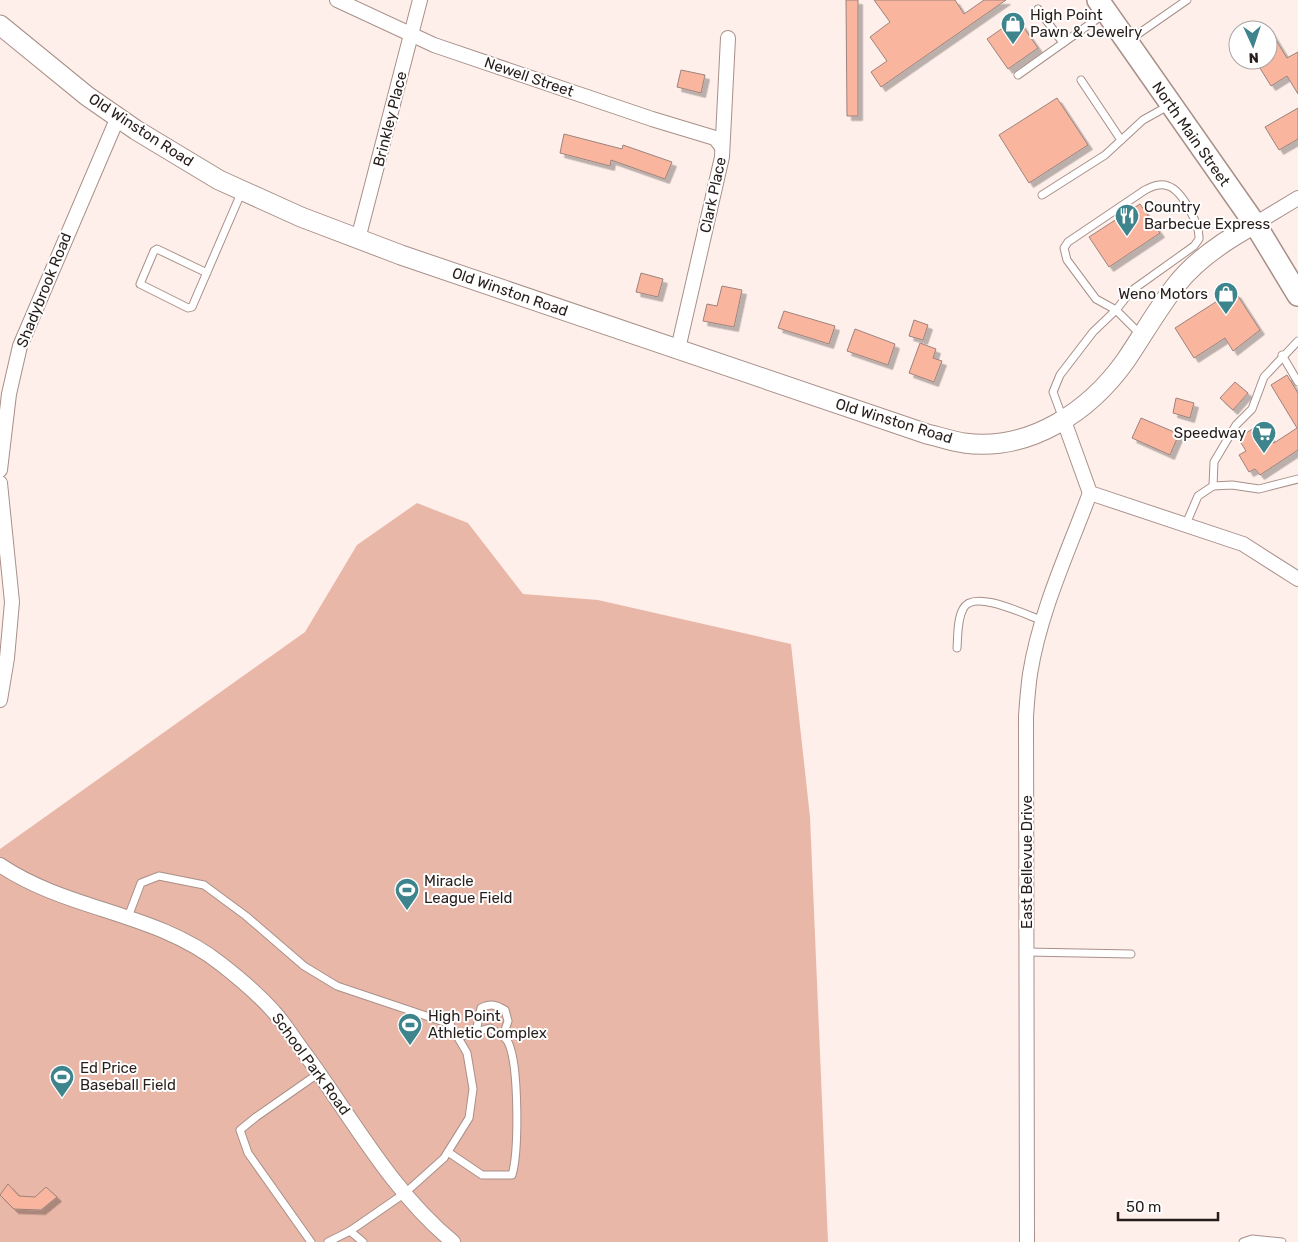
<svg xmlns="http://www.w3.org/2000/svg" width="1298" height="1242" font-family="Rubik,sans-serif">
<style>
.green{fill:#e8b7a8}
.building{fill:#fab59f;stroke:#9b837c;filter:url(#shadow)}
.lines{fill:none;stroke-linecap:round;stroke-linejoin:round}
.lane-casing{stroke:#a89089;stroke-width:9}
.street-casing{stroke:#a89089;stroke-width:16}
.secondary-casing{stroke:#a89089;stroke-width:21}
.primary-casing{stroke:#a89089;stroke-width:24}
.lane{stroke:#fff;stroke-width:7}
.street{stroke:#fff;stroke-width:14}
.secondary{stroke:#fff;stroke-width:19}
.primary{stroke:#fff;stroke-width:21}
.labels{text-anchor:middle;stroke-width:4;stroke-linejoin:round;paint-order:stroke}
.poi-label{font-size:15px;fill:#271e1b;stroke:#fff;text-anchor:start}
.street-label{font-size:15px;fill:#271e1b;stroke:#fff}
</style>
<defs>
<filter id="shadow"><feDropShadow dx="4.5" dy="4.5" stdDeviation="0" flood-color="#0004"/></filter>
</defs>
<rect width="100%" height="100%" fill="#ffefea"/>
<path class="green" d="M 417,503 L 468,523 L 523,594 L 598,600 L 791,644 L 810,817 L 828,1242 L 0,1242 L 0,849 L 305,632 L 357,545 Z"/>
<g class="building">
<path d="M 846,0 L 858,0 L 858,116 L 847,116 Z"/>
<path d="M 874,0 L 955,0 L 964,14 L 984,0 L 1006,0 L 881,87 L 871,72 L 887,61 L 870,37 L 890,22 Z"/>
<path d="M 1017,18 L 1038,48 L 1008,69 L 987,39 Z"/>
<path d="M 1268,27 L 1287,58 L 1298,52 L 1298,94 L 1287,76 L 1271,86 L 1255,60 L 1268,60 Z"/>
<path d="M 681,70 L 705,75 L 701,93 L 677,87 Z"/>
<path d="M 1057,98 L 1088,145 L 1029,183 L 999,135 Z"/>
<path d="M 1298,108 L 1298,139 L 1279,150 L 1265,127 Z"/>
<path d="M 564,134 L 622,149 L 623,145 L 672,162 L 665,179 L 611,160 L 610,166 L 560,153 Z"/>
<path d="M 1140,204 L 1160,233 L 1109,267 L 1089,237 Z"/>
<path d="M 641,273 L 663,279 L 658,297 L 636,292 Z"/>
<path d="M 722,286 L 742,290 L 734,327 L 703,321 L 707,304 L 717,306 Z"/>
<path d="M 1236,293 L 1260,330 L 1233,351 L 1225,338 L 1194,358 L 1175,328 L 1222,298 L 1223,301 Z"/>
<path d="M 784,311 L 835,326 L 829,344 L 778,328 Z"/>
<path d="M 914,320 L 928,325 L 923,340 L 909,336 Z"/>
<path d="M 855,329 L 895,344 L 888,365 L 847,351 Z"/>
<path d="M 920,343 L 936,349 L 933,358 L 942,361 L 934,382 L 909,373 Z"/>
<path d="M 1287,375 L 1298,393 L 1298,450 L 1260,475 L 1255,469 L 1249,472 L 1239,455 L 1246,451 L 1238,438 L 1262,423 L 1274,443 L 1297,428 L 1271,385 Z"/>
<path d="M 1235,382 L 1248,393 L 1233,410 L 1220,398 Z"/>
<path d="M 1176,398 L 1194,403 L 1190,418 L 1173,413 Z"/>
<path d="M 1141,418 L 1179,434 L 1170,455 L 1132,438 Z"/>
<path d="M 8,1184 L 19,1196 L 35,1197 L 46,1187 L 57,1197 L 41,1210 L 14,1209 L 0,1195 Z"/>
</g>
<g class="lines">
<defs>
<g id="lane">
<path d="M 1038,9 L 1063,43"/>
<path d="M 1128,41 L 1187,0"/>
<path d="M 1018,75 L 1104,14"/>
<path d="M 1081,80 L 1121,140"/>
<path d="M 1042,195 L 1105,155 L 1143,120 L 1168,106"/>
<path d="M 207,273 L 157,249 L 154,251 L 140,284 L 188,308 L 192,307 L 242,191"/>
<path d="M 1282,355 L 1298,382"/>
<path d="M 1063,419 L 1053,392 L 1060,375 L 1093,332 L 1116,310 L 1131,291 L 1194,246 L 1199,239 C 1200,225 1182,190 1168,186 C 1160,183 1153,186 1145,190 L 1068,242 L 1064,248 L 1067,260 L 1096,299 L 1116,310 L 1141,335"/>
<path d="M 1213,486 L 1214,462 L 1236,425 L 1252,409 L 1264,377 L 1298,341"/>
<path d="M 1186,524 L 1198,496 L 1213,486 L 1232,485 L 1259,489 L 1298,479"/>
<path d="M 957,648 C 958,636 957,620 963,609 C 973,588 1026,615 1043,621"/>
<path d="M 128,917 L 141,883 L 159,876 L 204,885 L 246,916 L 304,966 L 337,986 L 450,1024 L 467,1053 L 473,1089 L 469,1118 L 444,1158 L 405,1193 L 350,1231 L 328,1242"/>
<path d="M 1027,952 L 1131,954"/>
<path d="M 476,1032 L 481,1008 C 491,1003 496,1005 505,1010 L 508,1021 L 503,1036"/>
<path d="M 448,1152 L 482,1175 L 512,1175 C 519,1151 519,1064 508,1042 C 504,1035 496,1032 490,1028 L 458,1037"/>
<path d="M 350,1231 L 363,1242"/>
<path d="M 311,1242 L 248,1153 L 240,1130 L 256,1117 L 319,1073"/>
<path d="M 1243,1242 L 1252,1239 L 1282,1242"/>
</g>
<g id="street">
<path d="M 337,0 L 434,45 L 652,119 L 715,138 L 722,147"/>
<path d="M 1255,224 L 1298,198"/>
<path d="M 358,239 L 420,0"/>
<path d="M 678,349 L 722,157 L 728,38"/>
<path d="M 1064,421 L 1090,493 L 1243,544 L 1298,579"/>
<path d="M 0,470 L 9,394 L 20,346 L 118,117"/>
<path d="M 0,483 L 12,602 L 7,658 L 0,700"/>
<path d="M 0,865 C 68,911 156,912 221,964 C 239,978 259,995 274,1012 C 286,1025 295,1041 306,1055 C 352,1118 392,1192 453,1242"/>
<path d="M 1027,1242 L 1026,716 C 1027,702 1028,688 1030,674 C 1040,611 1068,552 1090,493"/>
</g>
<path id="secondary" d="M 0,25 L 87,96 L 136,130 L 219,180 L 301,217 L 401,255 L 927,434 C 940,437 952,441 964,443 C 1030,452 1090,411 1126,360 C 1143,335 1158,308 1177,284 C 1197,259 1227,239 1255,224"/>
<path id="primary" d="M 1098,0 L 1255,224 L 1298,295"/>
</defs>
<use href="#lane" class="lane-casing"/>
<use href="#street" class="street-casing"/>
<use href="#secondary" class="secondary-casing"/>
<use href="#primary" class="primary-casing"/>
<use href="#lane" class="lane"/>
<use href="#street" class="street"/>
<use href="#secondary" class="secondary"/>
<use href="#primary" class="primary"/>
</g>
<defs>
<symbol id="shop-pin" viewBox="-11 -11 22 30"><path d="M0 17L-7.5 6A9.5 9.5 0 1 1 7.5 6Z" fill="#3d848d" stroke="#fff"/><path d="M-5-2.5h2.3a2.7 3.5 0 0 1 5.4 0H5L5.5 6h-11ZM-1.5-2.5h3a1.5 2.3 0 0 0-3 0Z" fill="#fff"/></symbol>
<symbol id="restaurant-pin" viewBox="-11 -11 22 30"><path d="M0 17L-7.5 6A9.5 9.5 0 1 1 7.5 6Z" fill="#3d848d" stroke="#fff"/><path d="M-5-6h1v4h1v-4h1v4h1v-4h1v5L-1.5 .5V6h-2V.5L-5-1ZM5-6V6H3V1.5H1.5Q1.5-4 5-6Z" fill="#fff"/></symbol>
<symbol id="supermarket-pin" viewBox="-11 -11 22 30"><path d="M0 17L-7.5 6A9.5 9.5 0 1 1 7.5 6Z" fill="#3d848d" stroke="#fff"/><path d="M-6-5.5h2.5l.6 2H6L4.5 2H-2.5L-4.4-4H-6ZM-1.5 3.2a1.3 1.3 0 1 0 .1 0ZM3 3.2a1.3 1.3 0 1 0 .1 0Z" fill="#fff"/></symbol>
<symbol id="stadium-pin" viewBox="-11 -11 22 30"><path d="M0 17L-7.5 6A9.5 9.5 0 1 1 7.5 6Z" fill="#3d848d" stroke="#fff"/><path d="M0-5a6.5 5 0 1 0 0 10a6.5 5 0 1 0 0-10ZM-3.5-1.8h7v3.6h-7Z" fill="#fff"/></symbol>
</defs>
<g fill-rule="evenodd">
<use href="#shop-pin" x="999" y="10" width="28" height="38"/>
<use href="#restaurant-pin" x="1113" y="202" width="28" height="38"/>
<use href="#shop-pin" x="1212" y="280" width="28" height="38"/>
<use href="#supermarket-pin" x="1250" y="419" width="28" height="38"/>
<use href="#stadium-pin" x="393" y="876" width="28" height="38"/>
<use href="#stadium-pin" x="396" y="1011" width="28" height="38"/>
<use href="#stadium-pin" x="48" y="1063" width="28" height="38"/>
</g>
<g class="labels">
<g class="poi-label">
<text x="1030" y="20">High Point<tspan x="1030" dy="17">Pawn &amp; Jewelry</tspan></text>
<text x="1144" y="212">Country<tspan x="1144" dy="17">Barbecue Express</tspan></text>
<text x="1208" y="299" text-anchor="end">Weno Motors</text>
<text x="1246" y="438" text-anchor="end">Speedway</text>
<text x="424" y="886">Miracle<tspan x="424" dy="17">League Field</tspan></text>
<text x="428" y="1021">High Point<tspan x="428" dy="17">Athletic Complex</tspan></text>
<text x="80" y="1073">Ed Price<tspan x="80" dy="17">Baseball Field</tspan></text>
</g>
<g class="street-label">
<text transform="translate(529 77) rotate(19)" y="5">Newell Street</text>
<text transform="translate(390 119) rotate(-76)" y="5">Brinkley Place</text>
<text transform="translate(141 130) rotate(33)" y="5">Old Winston Road</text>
<text transform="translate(1191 134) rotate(55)" y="5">North Main Street</text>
<text transform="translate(713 195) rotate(-78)" y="5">Clark Place</text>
<text transform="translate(44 290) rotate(-68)" y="5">Shadybrook Road</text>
<text transform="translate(510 292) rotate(19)" y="5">Old Winston Road</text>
<text transform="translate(894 421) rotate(17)" y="5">Old Winston Road</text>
<text transform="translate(1027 862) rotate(-90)" y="5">East Bellevue Drive</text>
<text transform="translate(311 1064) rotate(54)" y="5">School Park Road</text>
</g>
</g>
<g transform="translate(1253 45) rotate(177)"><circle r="24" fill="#ffffff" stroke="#a9a5a4"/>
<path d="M0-4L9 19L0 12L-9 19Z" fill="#3d848d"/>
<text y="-8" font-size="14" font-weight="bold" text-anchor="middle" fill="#271e1b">N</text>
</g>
<path d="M1118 1212v8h100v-8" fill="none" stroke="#271e1b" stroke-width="2.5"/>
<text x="1126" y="1212" font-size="15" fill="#271e1b" stroke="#ffffff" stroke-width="4" paint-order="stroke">50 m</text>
</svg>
